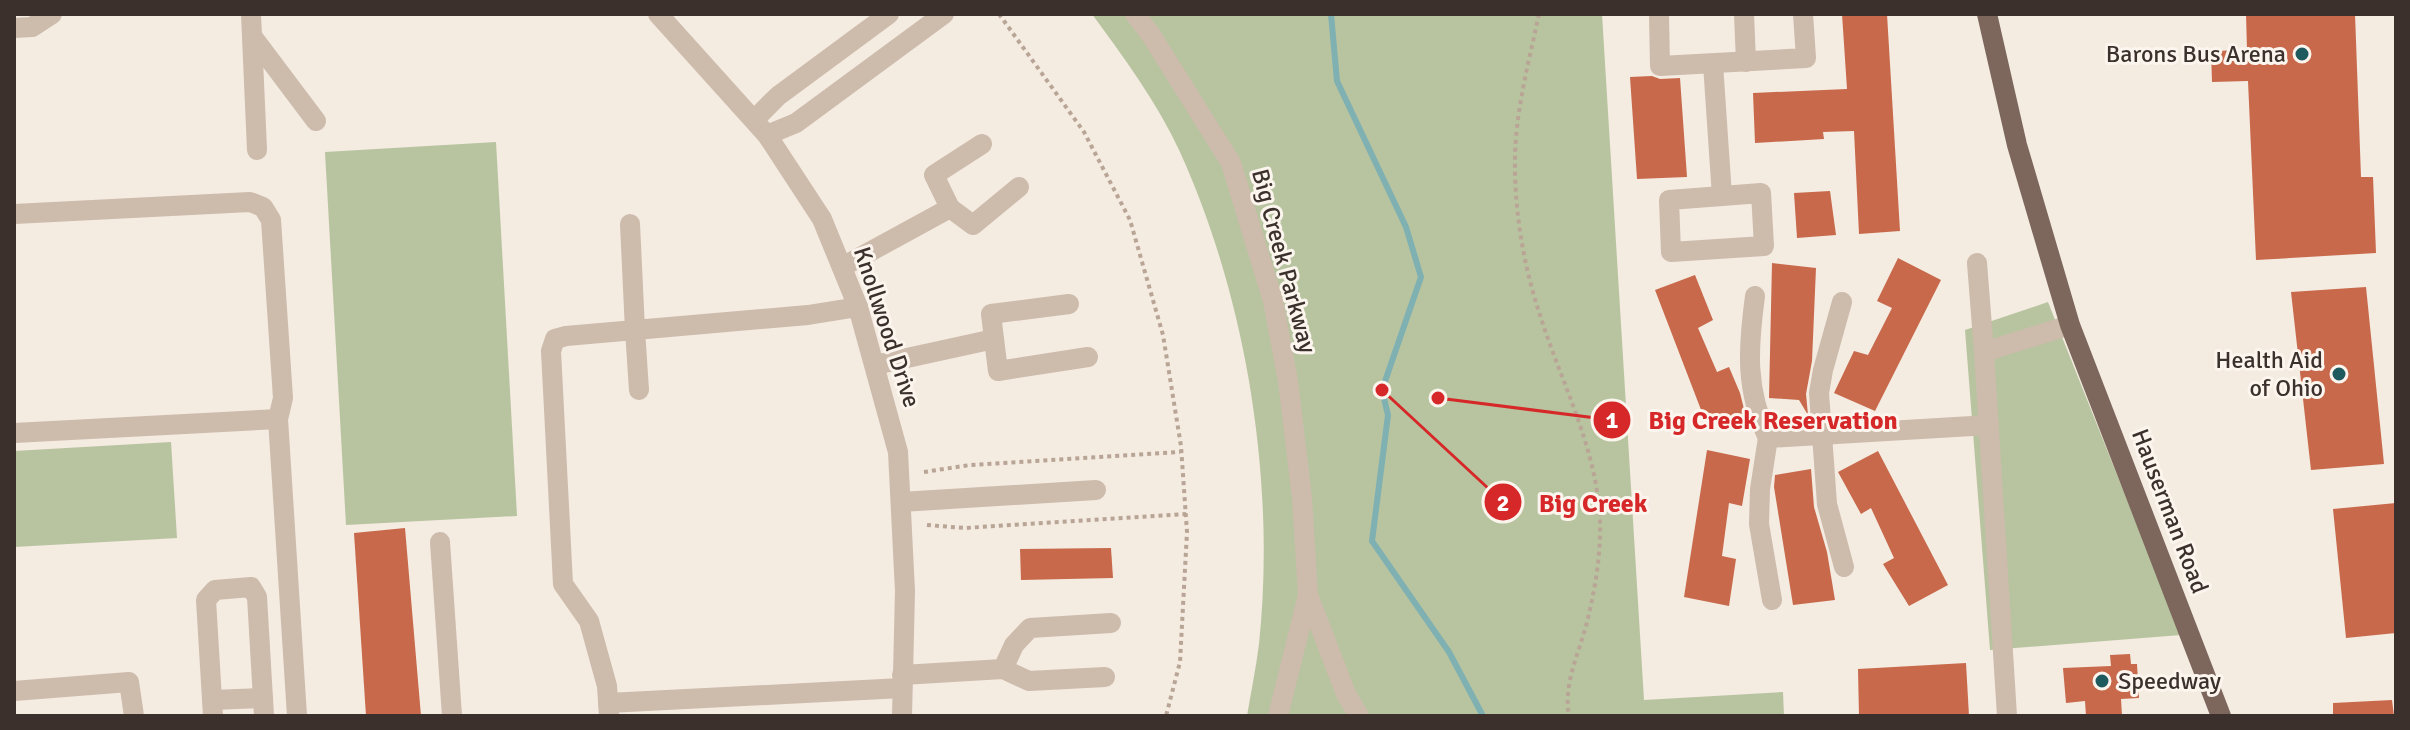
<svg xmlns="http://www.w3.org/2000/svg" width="2410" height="730" font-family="Signika,sans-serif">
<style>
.green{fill:#b8c4a0}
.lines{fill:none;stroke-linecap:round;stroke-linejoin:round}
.stream{stroke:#7fb0b2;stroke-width:6}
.building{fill:#c8694b}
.path{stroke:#b9a596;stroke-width:4;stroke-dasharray:4 4;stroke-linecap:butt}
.minor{stroke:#cdbbac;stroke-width:20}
.major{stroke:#7d675c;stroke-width:20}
.poi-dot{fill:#1f5a5e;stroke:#fbf5ee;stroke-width:3}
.labels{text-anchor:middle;stroke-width:6;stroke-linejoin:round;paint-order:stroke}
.poi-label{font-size:24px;fill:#3b302b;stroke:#fbf5ee;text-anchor:end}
.street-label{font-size:24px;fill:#3b302b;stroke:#fbf5ee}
.leader{fill:none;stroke:#d62828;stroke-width:3}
.callout-dot{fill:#d62828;stroke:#fbf5ee;stroke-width:3}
.mark-label{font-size:24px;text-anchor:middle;font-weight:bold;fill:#fff}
.callout-label{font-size:26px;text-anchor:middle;font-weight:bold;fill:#d62828;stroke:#fbf5ee;stroke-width:6;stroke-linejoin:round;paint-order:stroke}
</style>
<rect width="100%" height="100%" fill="#f4ebe1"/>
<g class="green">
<path d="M 1092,14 L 1602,14 L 1644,700 L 1783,692 L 1784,716 L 1247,716 C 1251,692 1256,668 1259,644 C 1276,482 1247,300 1180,152 C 1157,102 1124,58 1092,14 Z"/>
<path d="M 496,142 L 517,516 L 346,525 L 325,152 Z"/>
<path d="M 2048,302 L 2181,635 L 1990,650 L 1965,330 Z"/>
<path d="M 171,442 L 177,538 L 14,547 L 14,451 Z"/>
</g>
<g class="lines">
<path class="stream" d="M 1331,14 L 1337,81 L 1406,227 L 1421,277 L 1382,390 L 1388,415 L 1372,541 L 1449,652 L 1483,716"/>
</g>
<g class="building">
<path d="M 1842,14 L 1887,14 L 1900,231 L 1859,234 L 1854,131 L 1823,132 L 1824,139 L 1755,143 L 1753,93 L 1847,89 Z"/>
<path d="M 2246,14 L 2355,14 L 2361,177 L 2373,177 L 2376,253 L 2256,260 L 2248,81 L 2212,82 L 2211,51 L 2247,50 Z"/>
<path d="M 1652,76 L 1660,79 L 1680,78 L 1687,177 L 1637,179 L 1630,77 Z"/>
<path d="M 1830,191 L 1836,235 L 1797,238 L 1794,193 Z"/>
<path d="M 1898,258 L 1941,280 L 1875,411 L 1834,393 L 1854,351 L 1868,355 L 1892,308 L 1877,301 Z"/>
<path d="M 1772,263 L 1816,268 L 1812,361 L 1806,394 L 1808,415 L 1799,400 L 1769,398 Z"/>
<path d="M 1695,275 L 1713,320 L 1698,328 L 1717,372 L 1729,367 L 1740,393 L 1745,413 L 1708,428 L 1655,290 Z"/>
<path d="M 2366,287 L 2384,464 L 2311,470 L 2291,292 Z"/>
<path d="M 1707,450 L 1750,459 L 1742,506 L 1729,503 L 1722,556 L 1736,559 L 1729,606 L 1684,597 Z"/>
<path d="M 1878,451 L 1948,585 L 1909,606 L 1883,564 L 1894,558 L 1871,508 L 1861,514 L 1838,472 Z"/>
<path d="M 1811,469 L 1814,507 L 1827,552 L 1835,600 L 1793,605 L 1774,487 L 1775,475 Z"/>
<path d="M 2396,503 L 2396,633 L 2346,638 L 2333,509 Z"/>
<path d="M 405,528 L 421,716 L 366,716 L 354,533 Z"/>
<path d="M 1111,548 L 1113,578 L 1021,580 L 1020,549 Z"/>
<path d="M 2130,654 L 2131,664 L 2137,664 L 2139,698 L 2121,699 L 2122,716 L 2086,716 L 2085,701 L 2066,703 L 2063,668 L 2111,666 L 2110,655 Z"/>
<path d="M 1966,663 L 1969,716 L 1859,716 L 1858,669 Z"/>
<path d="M 2392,700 L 2394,716 L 2333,716 L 2333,703 Z"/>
</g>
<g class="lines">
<g class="path">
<path d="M 999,14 L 1084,132 L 1130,220 L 1163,335 L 1181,446 L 1187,532 L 1180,662 L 1166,716"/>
<path d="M 1539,14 C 1529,61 1516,109 1515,157 C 1514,208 1523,263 1539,312 C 1560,380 1597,448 1600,520 C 1601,554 1595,590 1587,622 C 1579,654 1563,683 1569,716"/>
<path d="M 924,472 L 970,465 L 1180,452"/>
<path d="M 927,525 L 965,528 L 1186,514"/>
</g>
<g class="minor">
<path d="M 251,14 L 257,150"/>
<path d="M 658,14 L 767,135 L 822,219 L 858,307 L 898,452 L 905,591 L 902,716"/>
<path d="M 1135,14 L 1151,35 L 1231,163 L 1273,301 L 1288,381 L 1302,498 L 1308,595 L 1346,694 L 1359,716"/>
<path d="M 1659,14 L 1660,66 L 1806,58 L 1803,14"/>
<path d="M 1744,14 L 1746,62"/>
<path d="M 14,28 L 32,27 L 52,14"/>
<path d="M 252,36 L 316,121"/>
<path d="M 1713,64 L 1722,196 L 1669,200 L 1671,252 L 1764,246 L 1761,193 L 1722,196"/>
<path d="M 754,120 L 778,96 L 889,14"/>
<path d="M 767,135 L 796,123 L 944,14"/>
<path d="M 950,208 L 973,225 L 1019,187"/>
<path d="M 14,214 L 250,202 L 263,207 L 271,220 L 283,398 L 278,419 L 297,716"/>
<path d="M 1977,263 L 1984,352"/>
<path d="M 842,267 L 950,208 L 934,175 L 982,144"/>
<path d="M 1755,296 C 1748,348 1745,389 1768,438 L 1989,425"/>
<path d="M 1842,302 L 1823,370 L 1819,393 L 1827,504 L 1844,567"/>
<path d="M 994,339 L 991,314 L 1069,304"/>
<path d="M 875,365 L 994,339 L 998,371 L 1088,357"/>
<path d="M 639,390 L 635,330 L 808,315 L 858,307"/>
<path d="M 14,433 L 278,419"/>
<path d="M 1768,438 L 1760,489 L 1759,524 L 1772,600"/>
<path d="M 901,502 L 1096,490"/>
<path d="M 440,542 L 452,716"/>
<path d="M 1003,669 L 1014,645 L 1030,628 L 1111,623"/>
<path d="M 902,675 L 1003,669 L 1029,681 L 1105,677"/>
<path d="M 14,691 L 129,682 L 134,716"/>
<path d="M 212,700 L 263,698"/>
<path d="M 608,703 L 902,688"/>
<path d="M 213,716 L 206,600 L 215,590 L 251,587 L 257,597 L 264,716"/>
<path d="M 609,716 L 607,686 L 589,621 L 563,584 L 551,351 L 555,339 L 566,336 L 635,330 L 630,224"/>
<path d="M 1278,716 L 1308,595"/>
<path d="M 2007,716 L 1984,352 L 2070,325"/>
</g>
<path class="major" d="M 1987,14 L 2017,145 L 2070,325 L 2221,716"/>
</g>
<g class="poi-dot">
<circle cx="2302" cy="54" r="8"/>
<circle cx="2339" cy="374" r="8"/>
<circle cx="2102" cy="681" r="8"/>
</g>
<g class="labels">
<g class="poi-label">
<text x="2286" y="62">Barons Bus Arena</text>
<text x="2323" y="368">Health Aid<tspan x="2323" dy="28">of Ohio</tspan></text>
<text x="2118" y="689" text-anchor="start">Speedway</text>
</g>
<g class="street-label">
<text transform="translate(1284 261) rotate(75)" y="8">Big Creek Parkway</text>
<text transform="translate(887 327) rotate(72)" y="8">Knollwood Drive</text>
<text transform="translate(2170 511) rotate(69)" y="8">Hauserman Road</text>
</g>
</g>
<path class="leader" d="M1438 398L1612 420M1382 390L1503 502"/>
<g class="callout-dot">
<circle cx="1438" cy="398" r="8"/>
<circle cx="1382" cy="390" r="8"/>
<circle cx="1612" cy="420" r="20"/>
<circle cx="1503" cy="502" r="20"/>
</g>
<g class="mark-label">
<text x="1612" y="428">1</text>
<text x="1503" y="511">2</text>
</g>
<g class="callout-label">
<text x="1773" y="429">Big Creek Reservation</text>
<text x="1593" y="512">Big Creek</text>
</g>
<rect width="2410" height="730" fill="none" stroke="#3b302b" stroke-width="32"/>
</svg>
